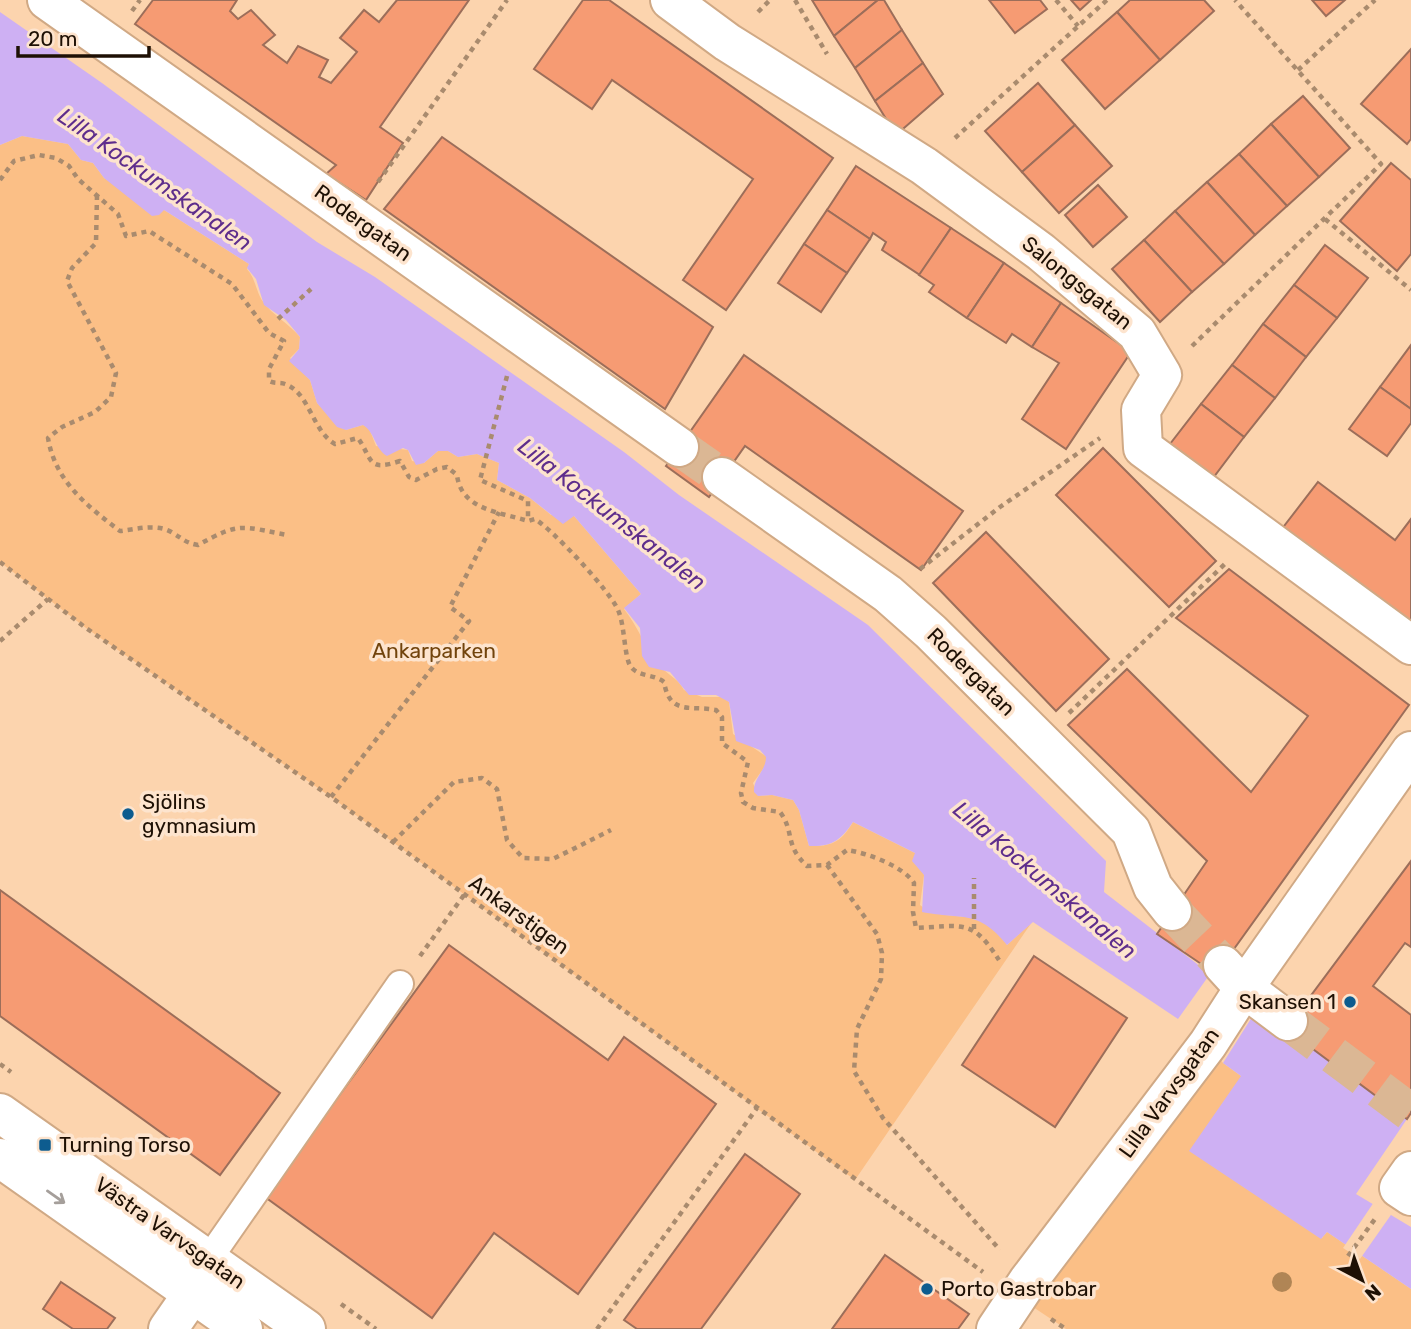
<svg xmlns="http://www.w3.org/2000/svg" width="1411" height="1329" font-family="Rubik,sans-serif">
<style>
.green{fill:#fbbf86}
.water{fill:#ceb0f3}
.pier{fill:#fcd4ae}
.building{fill:#f69b73;stroke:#9c6e5a;stroke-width:2}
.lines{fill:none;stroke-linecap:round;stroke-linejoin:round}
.pedestrian-tunnel{stroke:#dbb794;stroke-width:38;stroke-dasharray:38 19;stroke-linecap:butt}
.minor-tunnel{stroke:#dbb794;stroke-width:38;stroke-dasharray:38 19;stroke-linecap:butt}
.service-casing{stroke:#d0a985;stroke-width:30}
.pedestrian-casing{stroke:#d0a985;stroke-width:42}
.minor-casing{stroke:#d0a985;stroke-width:42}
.path{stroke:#a98b6e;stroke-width:4.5;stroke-dasharray:5 5;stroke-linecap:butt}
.service{stroke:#fff;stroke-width:26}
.pedestrian{stroke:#fff;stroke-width:38}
.minor{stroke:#fff;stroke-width:38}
.tree{fill:#b08555}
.oneway{stroke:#a59f9b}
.poi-dot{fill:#0d5c8f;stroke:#fde4ce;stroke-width:2.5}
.labels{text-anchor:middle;stroke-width:7;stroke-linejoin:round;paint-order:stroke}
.street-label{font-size:21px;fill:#1e1004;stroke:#fde4ce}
.park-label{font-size:21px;fill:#72440c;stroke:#fde4ce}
.poi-label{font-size:21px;fill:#1e1004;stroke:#fde4ce;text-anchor:start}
.water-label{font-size:23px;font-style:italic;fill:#5e2d8c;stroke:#fde4ce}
</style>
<rect width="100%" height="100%" fill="#fcd4ae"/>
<g class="green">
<path d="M 22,136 L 68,144 L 81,160 L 93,163 L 104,178 L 164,210 L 249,264 L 247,269 C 256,279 256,293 264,303 C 273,315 288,323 300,337 L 299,349 L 290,358 L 310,380 L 317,403 L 346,430 L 363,425 L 369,428 L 376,446 L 408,450 L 412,461 L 424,463 L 438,451 L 448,451 L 458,457 L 477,454 L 499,463 L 497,480 L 530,498 L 551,515 L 574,516 L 641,594 L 624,609 C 638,627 644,645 658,664 C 666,674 677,677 684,690 L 702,697 L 723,697 L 729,702 L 733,734 L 767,757 L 766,765 L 753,783 L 758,796 L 772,795 L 793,800 L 799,810 L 809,846 C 832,847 842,841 853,822 L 915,853 L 924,875 L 920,905 C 938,922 973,910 993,927 C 998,932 1003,939 1007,945 L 1032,922 L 855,1180 L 331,797 L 86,628 L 0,562 L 0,145 Z"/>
<path d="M 1208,1044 L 1223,1063 L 1241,1076 L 1322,1238 L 1327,1232 L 1411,1289 L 1411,1329 L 1066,1329 L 1018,1297 Z"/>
</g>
<g class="water">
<path d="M 0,12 L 102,83 L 317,242 L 375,277 L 624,452 L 679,495 L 868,625 L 1106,861 L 1104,892 L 1210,974 L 1178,1019 L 1033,922 L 1007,945 C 978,909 962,920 922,912 L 924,875 L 912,861 L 915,853 L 853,822 C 841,840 832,847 809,846 L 799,810 L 793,800 L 772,795 L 758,796 L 754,792 C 753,778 766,771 766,757 L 760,750 L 736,741 L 729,702 L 716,695 L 689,695 L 670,672 L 649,667 L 642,656 L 640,628 L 624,608 L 641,594 L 574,516 L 563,524 L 530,498 L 497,480 L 499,463 L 477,454 L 458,457 L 448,451 L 438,451 L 424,463 L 416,465 L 408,450 L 403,448 L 387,456 C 374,448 375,432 363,425 L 346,430 L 337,427 L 317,403 L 310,380 L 289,361 L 299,349 L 300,337 L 286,320 L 264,305 L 256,279 L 247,268 L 249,264 L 164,210 L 159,215 L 152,216 L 104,178 L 93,163 L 81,160 L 68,144 L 22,136 L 0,145 Z"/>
<path d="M 1259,1006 L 1407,1119 L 1356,1194 L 1411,1227 L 1411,1289 L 1327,1232 L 1321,1239 L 1189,1151 L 1241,1076 L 1223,1063 Z"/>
</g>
<path class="pier" d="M 1374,1202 L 1393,1212 L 1360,1259 L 1343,1248 Z"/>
<g class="building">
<path d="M 153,0 L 237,0 L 230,11 L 238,19 L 251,10 L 275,35 L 263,45 L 287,63 L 298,46 L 328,60 L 319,77 L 331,83 L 357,52 L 340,38 L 364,10 L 379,22 L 397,0 L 469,0 L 380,127 L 403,143 L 366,200 L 326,174 L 336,165 L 135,24 Z"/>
<path d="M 583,0 L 609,0 L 833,158 L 726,310 L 683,280 L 753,179 L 612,80 L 592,109 L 534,69 Z"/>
<path d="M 812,0 L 878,0 L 834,36 Z"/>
<path d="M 878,0 L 884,0 L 902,30 L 855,68 L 834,36 Z"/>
<path d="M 989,0 L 1040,0 L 1047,9 L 1015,33 Z"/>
<path d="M 1071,0 L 1091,0 L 1080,10 Z"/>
<path d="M 1130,0 L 1204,0 L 1214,11 L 1160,60 L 1117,12 Z"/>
<path d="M 1312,0 L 1345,0 L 1326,16 Z"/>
<path d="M 1117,12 L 1160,60 L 1105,109 L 1062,60 Z"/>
<path d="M 902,30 L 923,63 L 875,101 L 855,68 Z"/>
<path d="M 1411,49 L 1411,139 L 1407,144 L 1361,104 Z"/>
<path d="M 923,63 L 943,94 L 896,135 L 875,101 Z"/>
<path d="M 1038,83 L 1075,125 L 1022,172 L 985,131 Z"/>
<path d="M 1303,96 L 1350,148 L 1319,177 L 1271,124 Z"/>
<path d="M 1271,124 L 1319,177 L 1287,206 L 1239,154 Z"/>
<path d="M 1075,125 L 1112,166 L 1059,213 L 1022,172 Z"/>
<path d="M 442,137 L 713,327 L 665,409 L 384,209 Z"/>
<path d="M 1239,154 L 1287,206 L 1255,235 L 1207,182 Z"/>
<path d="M 1391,163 L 1411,180 L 1411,254 L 1397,271 L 1340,221 Z"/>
<path d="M 856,166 L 951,228 L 920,275 L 882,250 L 886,242 L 873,233 L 870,239 L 827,210 Z"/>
<path d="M 1207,182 L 1255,235 L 1224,264 L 1175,211 Z"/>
<path d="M 1098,185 L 1127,217 L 1093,247 L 1065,215 Z"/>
<path d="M 827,210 L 870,239 L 847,273 L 804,244 Z"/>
<path d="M 1175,211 L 1224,264 L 1192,292 L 1144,240 Z"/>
<path d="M 951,228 L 1004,263 L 967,318 L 929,292 L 934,285 L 919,275 Z"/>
<path d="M 1144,240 L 1192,292 L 1160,322 L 1112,269 Z"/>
<path d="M 804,244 L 847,273 L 821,312 L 778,283 Z"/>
<path d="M 1325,245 L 1368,278 L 1337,318 L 1294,285 Z"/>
<path d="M 1004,263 L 1061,303 L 1032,347 L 1012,334 L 1006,343 L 967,318 Z"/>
<path d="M 1294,285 L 1337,318 L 1306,357 L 1263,324 Z"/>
<path d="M 1061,303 L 1131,352 L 1066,449 L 1022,419 L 1059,363 L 1032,347 Z"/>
<path d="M 1263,324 L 1306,357 L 1275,398 L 1232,365 Z"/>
<path d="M 1411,345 L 1411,409 L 1380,387 Z"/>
<path d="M 744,355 L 963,511 L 921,570 L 745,446 L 709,497 L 666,466 Z"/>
<path d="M 1232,365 L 1275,398 L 1244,437 L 1201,404 Z"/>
<path d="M 1380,387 L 1411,409 L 1411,423 L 1387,456 L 1349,429 Z"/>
<path d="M 1201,404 L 1244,437 L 1213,478 L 1170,444 Z"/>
<path d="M 1103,448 L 1216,561 L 1169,607 L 1056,495 Z"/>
<path d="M 1318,482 L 1395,540 L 1411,519 L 1411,628 L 1281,530 Z"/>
<path d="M 986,532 L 1109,659 L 1056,711 L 933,583 Z"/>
<path d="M 1229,569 L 1409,705 L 1216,974 L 1157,934 L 1207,861 L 1068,725 L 1127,669 L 1251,792 L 1308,716 L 1176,618 Z"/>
<path d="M 1411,861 L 1411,947 L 1405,943 L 1373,986 L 1411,1015 L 1411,1113 L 1407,1119 L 1286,1029 Z"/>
<path d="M 0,890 L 280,1093 L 220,1175 L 0,1016 Z"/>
<path d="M 449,945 L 608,1060 L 624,1037 L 716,1104 L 578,1294 L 494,1233 L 432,1318 L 265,1197 Z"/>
<path d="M 1034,956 L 1127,1018 L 1055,1127 L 962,1065 Z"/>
<path d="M 745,1154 L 800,1194 L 701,1329 L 637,1329 L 624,1320 Z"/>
<path d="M 885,1255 L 969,1314 L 958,1329 L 832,1329 Z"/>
<path d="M 61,1282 L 115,1318 L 107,1329 L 73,1329 L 43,1309 Z"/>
</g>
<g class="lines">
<path class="pedestrian-tunnel" d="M 1288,1021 L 1411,1113"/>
<g class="minor-tunnel">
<path d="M 679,447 L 722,477"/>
<path d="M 1172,911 L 1223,965"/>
</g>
<defs>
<path id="service" d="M 208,1260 L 400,984"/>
<g id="pedestrian">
<path d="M 670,0 L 727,42 L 924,166 L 1041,252 L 1137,333 L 1162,375 L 1141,410 L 1143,448 L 1411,645"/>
<path d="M 1288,1021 L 1244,988 L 1411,751"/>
<path d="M 1411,1171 L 1399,1188 L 1411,1196"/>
</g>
<g id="minor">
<path d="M 47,0 L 679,447"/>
<path d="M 722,477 L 888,594 L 931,632 L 1131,831 L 1153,887 L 1172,911"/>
<path d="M 0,1113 L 306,1329"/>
<path d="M 0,1158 L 243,1329"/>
<path d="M 168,1329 L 193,1293"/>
<path d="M 996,1329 L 1028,1281 L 1208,1044 L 1244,988 L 1223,965"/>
</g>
</defs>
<use href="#service" class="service-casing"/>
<use href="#pedestrian" class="pedestrian-casing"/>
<use href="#minor" class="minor-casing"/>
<g class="path">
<path d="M 795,0 L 827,54"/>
<path d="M 1056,0 L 1078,26"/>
<path d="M 132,11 L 140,0"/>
<path d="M 758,12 L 770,0"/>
<path d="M 1298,70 L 1375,0"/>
<path d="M 955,138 L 1107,0"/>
<path d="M 0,180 L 14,161 L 39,155 L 56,158 L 69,166 L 78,179 L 118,214 L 126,236 L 149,231 L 232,284 L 269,333 L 284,341 L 269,369 L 269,381 C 275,384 280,382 285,384 C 310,393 312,431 335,444 L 358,438 C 373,460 367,472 400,461 L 409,477 L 416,480 L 437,469 L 447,467 L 457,475 C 461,510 500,512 528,521 L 535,519 C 553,530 610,591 618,610 C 625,625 624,658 631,667 C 639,677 654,674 664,682 C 670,716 690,705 716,710 L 722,717 L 722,743 L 748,762 L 741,793 L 743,802 L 753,808 L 780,812 C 795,832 784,845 807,866 L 827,865 L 847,850 C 867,853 903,866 914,883 L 913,912 L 916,928 C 963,926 972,918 999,960"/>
<path d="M 378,182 L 507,0"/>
<path d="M 97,195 L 96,243 L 72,268 L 67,281 L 116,373 L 111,397 L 95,412 L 62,427 L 48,438 C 55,481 87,506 120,531 C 137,529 158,523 173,533 C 183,539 186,543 198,545 C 240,522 240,526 287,535"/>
<path d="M 1325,219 L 1411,290"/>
<path d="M 278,319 L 311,289"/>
<path d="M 1192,346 L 1381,164 L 1235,0"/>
<path d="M 507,376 L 480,480 L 528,501 L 528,521"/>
<path d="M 0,562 L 86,628 L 331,797 L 983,1272"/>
<path d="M 920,569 L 1000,507 L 1100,438"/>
<path d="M 0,641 L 48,599"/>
<path d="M 1069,713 L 1227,562"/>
<path d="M 331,797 L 469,621 L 450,607 L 499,512"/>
<path d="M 393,842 L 454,782 L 482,778 L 497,789 L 507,840 L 523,858 L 553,859 L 611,830"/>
<path d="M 827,865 L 877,934 L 882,953 L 881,979 L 857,1029 L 854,1071 L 883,1118 L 1000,1250"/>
<path d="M 974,929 L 974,878"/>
<path d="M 420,956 L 464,895"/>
<path d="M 0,1064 L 11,1072"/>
<path d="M 1348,1256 L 1375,1219"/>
<path d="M 341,1304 L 376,1329"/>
<path d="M 1051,1319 L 1066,1329"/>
<path d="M 597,1329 L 757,1108"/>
</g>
<use href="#service" class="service"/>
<use href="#pedestrian" class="pedestrian"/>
<use href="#minor" class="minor"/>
</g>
<circle class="tree" cx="1282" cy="1282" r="10"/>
<defs><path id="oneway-shaft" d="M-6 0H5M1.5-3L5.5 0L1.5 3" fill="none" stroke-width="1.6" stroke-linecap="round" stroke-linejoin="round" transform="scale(1.75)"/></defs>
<use class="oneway" href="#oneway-shaft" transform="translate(56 1197) rotate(35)"/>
<g class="poi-dot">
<circle cx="128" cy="814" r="7"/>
<circle cx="1350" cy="1002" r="7"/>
<rect x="38" y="1138" width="14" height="14" rx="3.5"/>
<circle cx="927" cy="1289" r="7"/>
</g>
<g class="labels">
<g class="street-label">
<text transform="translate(363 223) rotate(36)" y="7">Rodergatan</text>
<text transform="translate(1077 283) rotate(39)" y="7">Salongsgatan</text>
<text transform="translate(971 672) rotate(45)" y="7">Rodergatan</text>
<text transform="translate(519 915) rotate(36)" y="7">Ankarstigen</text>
<text transform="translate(1169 1093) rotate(-54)" y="7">Lilla Varvsgatan</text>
<text transform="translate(170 1233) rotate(35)" y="7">Västra Varvsgatan</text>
</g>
<g class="park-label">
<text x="434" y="658">Ankarparken</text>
</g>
<g class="poi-label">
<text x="142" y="809">Sjölins<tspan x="142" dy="24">gymnasium</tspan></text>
<text x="1336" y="1009" text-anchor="end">Skansen 1</text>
<text x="59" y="1152">Turning Torso</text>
<text x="941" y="1296">Porto Gastrobar</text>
</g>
<g class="water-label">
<text transform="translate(155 179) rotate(35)" y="8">Lilla Kockumskanalen</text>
<text transform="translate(612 514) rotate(38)" y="8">Lilla Kockumskanalen</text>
<text transform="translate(1045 880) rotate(40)" y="8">Lilla Kockumskanalen</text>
</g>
</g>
<g transform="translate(1362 1280) rotate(139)" stroke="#fde4ce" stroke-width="5" paint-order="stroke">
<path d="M0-5L12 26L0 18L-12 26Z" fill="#1e1004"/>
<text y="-10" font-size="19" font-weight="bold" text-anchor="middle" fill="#1e1004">N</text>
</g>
<path d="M18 46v10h131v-10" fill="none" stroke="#1e1004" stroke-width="3.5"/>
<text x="28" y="46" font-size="21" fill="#1e1004" stroke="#fde4ce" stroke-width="5" paint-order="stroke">20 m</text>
</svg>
